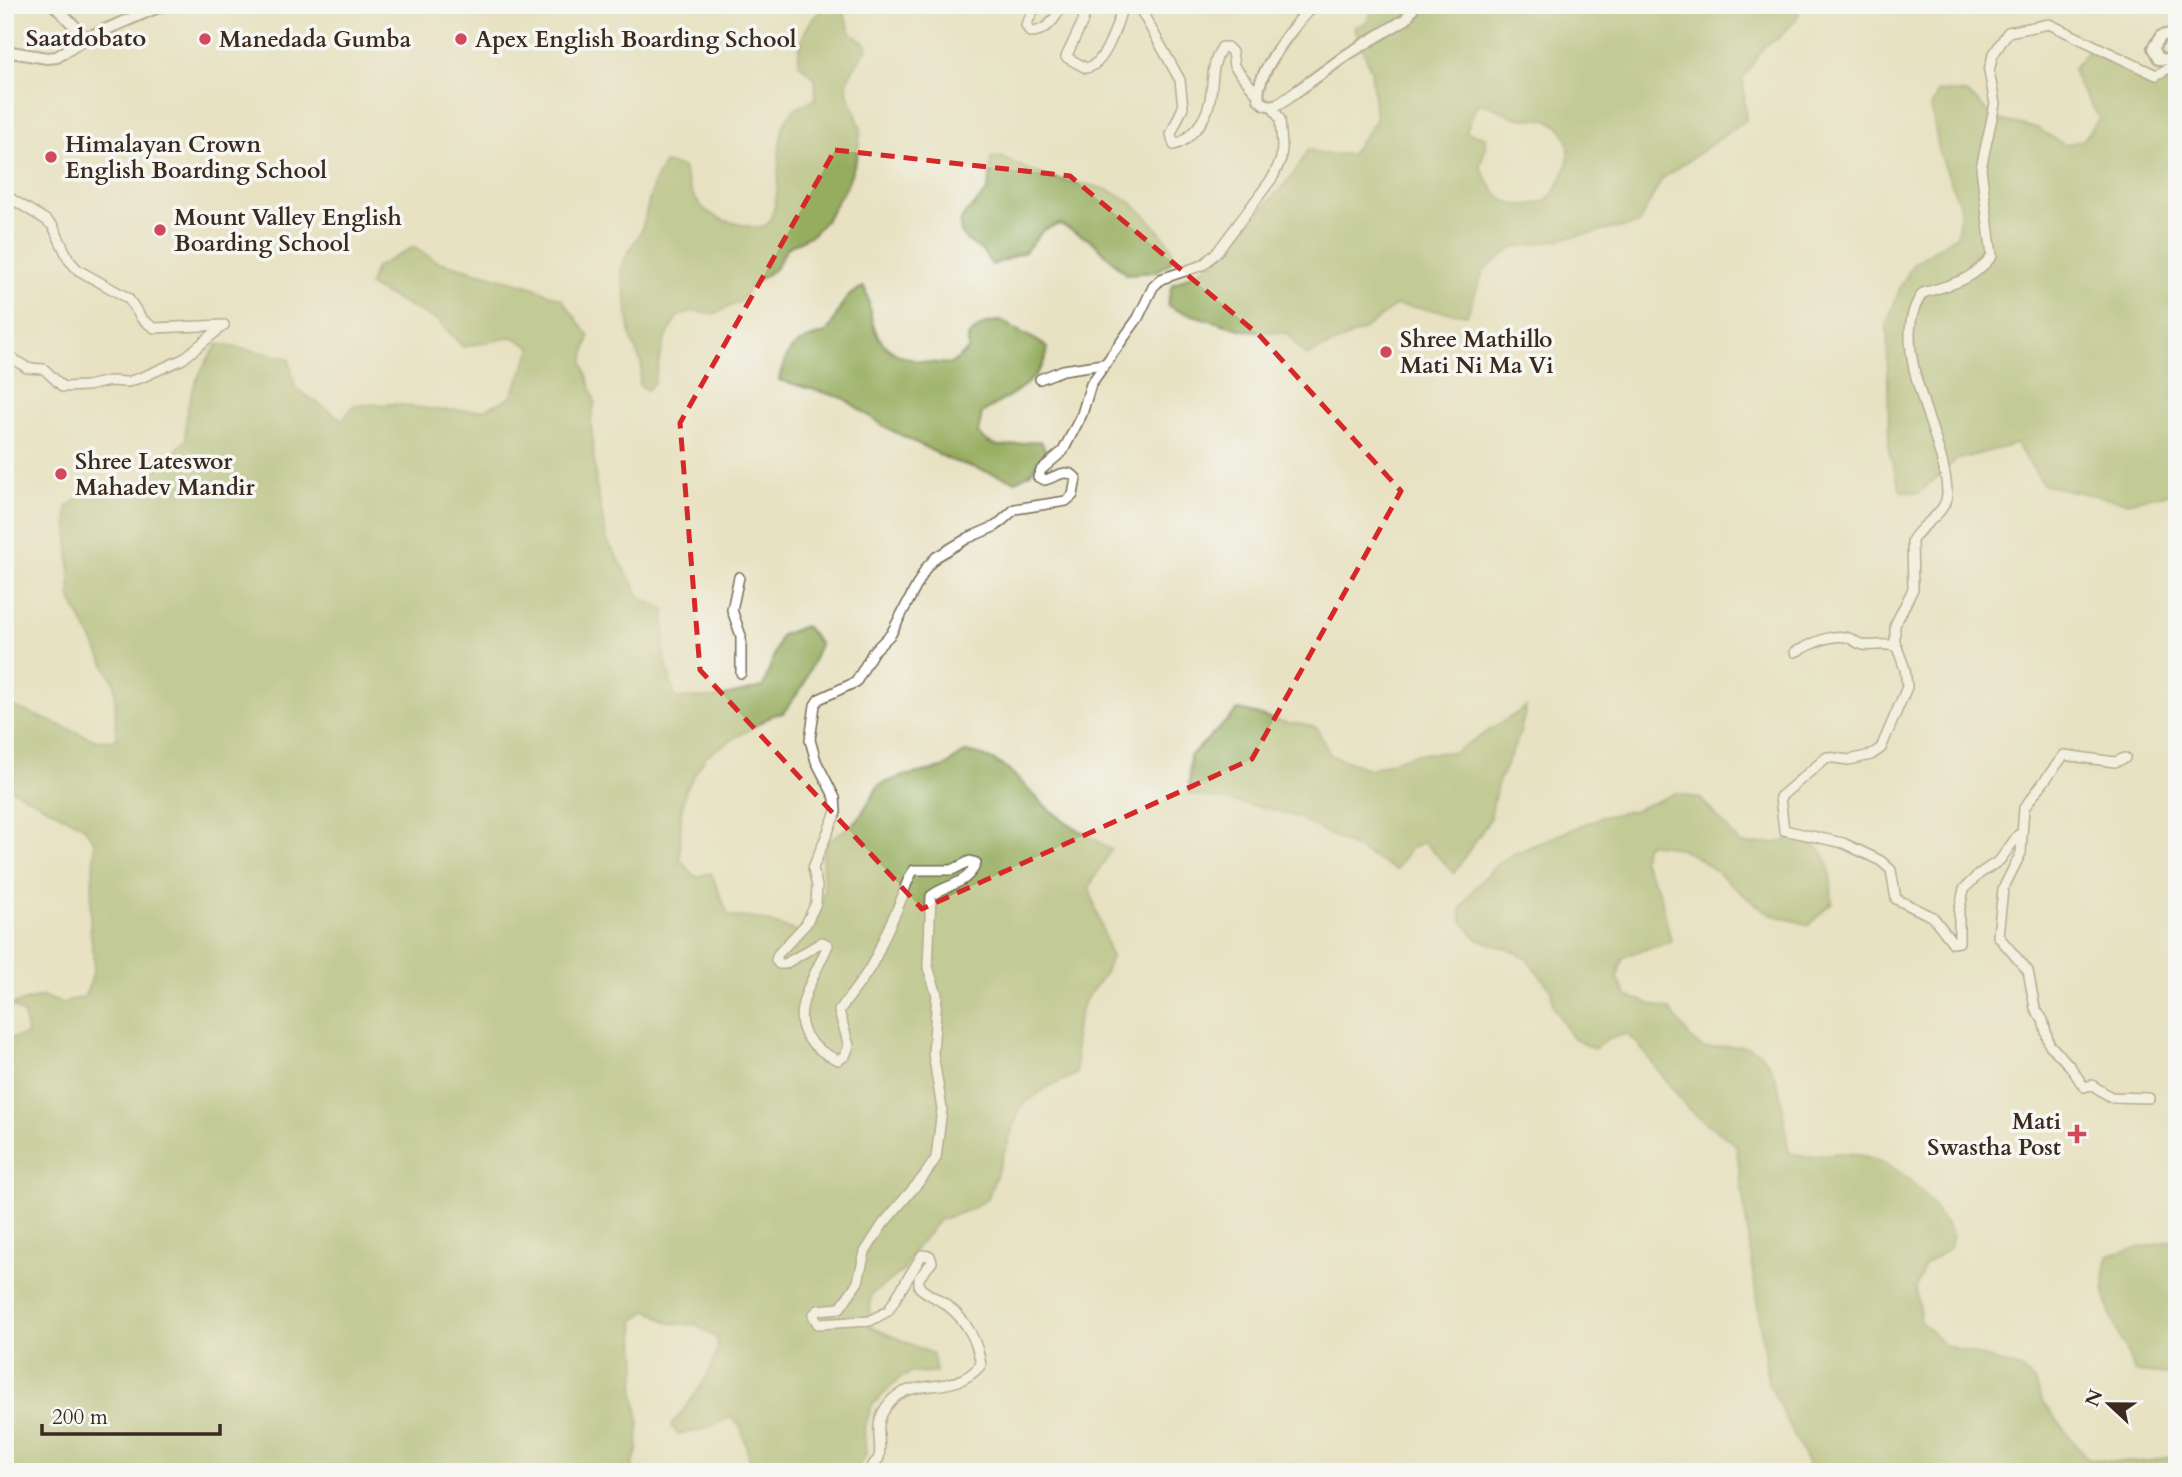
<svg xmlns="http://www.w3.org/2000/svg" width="2182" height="1477" font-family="Cardo,serif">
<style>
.forest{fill:#96ad5f;stroke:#686c3e;stroke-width:2;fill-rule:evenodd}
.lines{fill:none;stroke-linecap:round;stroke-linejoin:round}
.minor-casing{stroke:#786a57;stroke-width:12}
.major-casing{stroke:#786a57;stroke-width:14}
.minor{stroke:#fff;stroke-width:9}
.major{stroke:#fff;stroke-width:10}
.marked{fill:none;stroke:#d62828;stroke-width:5;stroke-dasharray:14 9;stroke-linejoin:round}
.poi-dot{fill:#d1495b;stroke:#f6f6f2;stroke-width:2.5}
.labels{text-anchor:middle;stroke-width:7;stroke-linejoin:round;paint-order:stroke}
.poi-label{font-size:23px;font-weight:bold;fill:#3b2a1e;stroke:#f6f6f2;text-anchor:start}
.neighbourhood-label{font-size:24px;font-weight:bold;fill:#3b2a1e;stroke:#f6f6f2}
</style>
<rect width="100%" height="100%" fill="#f6f6f2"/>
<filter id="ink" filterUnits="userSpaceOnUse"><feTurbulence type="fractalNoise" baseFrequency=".0143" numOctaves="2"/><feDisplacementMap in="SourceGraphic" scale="14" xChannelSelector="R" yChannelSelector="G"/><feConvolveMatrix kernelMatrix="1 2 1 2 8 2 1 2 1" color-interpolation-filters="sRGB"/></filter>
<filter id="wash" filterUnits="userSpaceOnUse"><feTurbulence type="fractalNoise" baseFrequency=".00686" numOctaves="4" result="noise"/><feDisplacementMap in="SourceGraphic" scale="28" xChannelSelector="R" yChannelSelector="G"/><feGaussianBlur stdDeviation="1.57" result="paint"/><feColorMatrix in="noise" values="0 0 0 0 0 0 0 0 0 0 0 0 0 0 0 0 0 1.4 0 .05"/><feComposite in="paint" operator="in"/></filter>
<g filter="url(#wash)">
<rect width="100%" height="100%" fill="#e8e2c2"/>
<g class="forest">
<path d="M 830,5 L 841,5 L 851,33 L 868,46 L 848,78 L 847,91 L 861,128 L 857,157 L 847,185 L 826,220 L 813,234 L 787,248 L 775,269 L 751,285 L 740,302 L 714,314 L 694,311 L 677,317 L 663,344 L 654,383 L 647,390 L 639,385 L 642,365 L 631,338 L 621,266 L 641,231 L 654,182 L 664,163 L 683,167 C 690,198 702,216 735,223 C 746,226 756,229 767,225 C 788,190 769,135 792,112 C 798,106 808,103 816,99 L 815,78 L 799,64 C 796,43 810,14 830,5 Z"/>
<path d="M 1376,5 L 1802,5 L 1796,20 L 1779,38 L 1764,46 L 1743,79 L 1746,120 L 1662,179 L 1638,224 L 1513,248 L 1484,270 L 1467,315 L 1396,305 L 1364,330 L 1306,356 L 1286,333 L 1243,330 L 1176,310 L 1167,305 L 1172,285 L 1213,263 L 1293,175 L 1309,149 L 1321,154 L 1351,154 L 1376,120 L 1371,70 L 1354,27 L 1366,23 ZM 1477,104 C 1492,103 1504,114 1518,118 C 1529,121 1540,116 1550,121 C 1583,136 1566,182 1546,201 C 1507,213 1496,199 1480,166 L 1486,147 L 1485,137 L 1466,132 Z"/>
<path d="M 2088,52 L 2160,84 L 2177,79 L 2177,492 L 2127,502 L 2044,485 L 2016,444 L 1956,460 L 1919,493 L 1901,491 L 1889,452 L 1887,323 L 1900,288 L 1913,264 L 1957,235 L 1961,209 L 1939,151 L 1931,107 L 1938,91 L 1967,93 L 1998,120 L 2037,128 L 2065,145 L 2083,140 L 2099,119 C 2091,100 2076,89 2073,68 Z"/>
<path d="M 1001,157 C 1014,162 1026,170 1040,174 C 1096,191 1117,178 1158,230 C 1167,242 1176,246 1171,262 L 1155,272 L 1126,274 L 1092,241 L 1060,224 L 1043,230 L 1025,252 L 992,265 C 989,261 986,256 983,252 C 977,245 966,244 962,234 C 952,214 981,205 987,190 C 992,179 990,169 991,158 Z"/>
<path d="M 414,247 L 436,261 L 530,286 L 562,299 L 589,336 L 583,362 L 595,402 L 591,421 L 596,484 L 607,540 L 642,599 L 665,609 L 664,654 L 675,698 L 716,698 L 763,687 L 781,635 L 805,626 L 820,644 L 803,686 L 783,713 L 773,715 L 706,756 L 686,789 L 681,812 L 680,859 L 695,877 L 711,873 L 729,916 L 758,919 L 805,934 L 819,913 L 824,889 L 822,858 L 828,841 L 857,821 L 879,785 L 903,776 L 943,768 L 965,752 C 1004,757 1017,779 1043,804 C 1063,823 1089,835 1111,850 L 1089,887 L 1111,957 L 1105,973 L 1083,1003 L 1075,1032 L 1077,1074 L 1048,1087 L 1021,1106 L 988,1198 L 969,1210 L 939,1220 L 913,1252 L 904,1270 L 871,1295 L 869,1326 L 933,1354 L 936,1372 L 911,1373 L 900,1378 L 872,1405 L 864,1429 L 866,1455 L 854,1472 L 753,1472 L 741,1427 L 731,1417 L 699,1431 L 678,1434 L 671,1426 C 686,1406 722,1365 717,1339 L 697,1325 L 669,1323 L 648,1310 L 634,1321 L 637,1365 L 634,1391 L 639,1420 L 638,1448 L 631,1472 L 5,1472 L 5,1039 L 27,1035 L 24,1015 L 11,1005 L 43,996 L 61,1003 L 84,997 C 101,963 91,957 90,923 C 90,896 95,868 94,841 L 83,826 L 5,786 L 5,703 L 98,741 L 116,740 L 115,684 L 71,600 L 67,508 C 88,484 106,486 136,491 L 186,440 C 183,403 197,373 218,344 L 289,358 L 295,388 L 343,420 L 354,405 L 394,404 L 436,410 L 484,410 L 511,397 L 532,348 L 513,337 L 463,347 L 437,320 L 369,286 L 376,267 Z"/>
<path d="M 864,287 C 870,300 869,312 873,324 C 884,361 918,362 951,364 L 968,350 L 968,337 C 979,326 987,321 1003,321 C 1017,334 1035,335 1048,349 C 1041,384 1008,395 982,413 L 978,433 C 999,457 1014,441 1041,441 L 1046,452 L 1030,473 L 1016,481 L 950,460 L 885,427 L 843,398 L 779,380 C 786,347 795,341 826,333 C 840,315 839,296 864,287 Z"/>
<path d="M 1526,707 L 1520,734 L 1497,785 L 1490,819 L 1454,873 L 1424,842 L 1410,849 L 1396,870 L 1297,817 L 1267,808 L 1189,794 L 1190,756 L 1238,710 C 1254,712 1267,719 1283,722 C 1296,725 1301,722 1317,728 L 1330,755 L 1369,769 L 1415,754 L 1455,752 Z"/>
<path d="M 1676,793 L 1701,799 L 1741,844 C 1764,845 1781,844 1802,835 C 1833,854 1830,868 1832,902 L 1809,925 C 1797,921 1783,919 1772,914 C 1726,890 1704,842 1646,844 L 1642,860 L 1660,893 L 1671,941 C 1655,950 1639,948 1623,958 L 1617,978 L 1627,996 L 1670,1010 L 1693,1041 L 1705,1049 C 1720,1047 1740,1043 1755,1050 C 1783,1065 1784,1125 1789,1152 C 1812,1161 1819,1153 1842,1153 C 1895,1154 1928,1193 1953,1236 L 1950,1248 L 1925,1265 L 1916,1287 L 1921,1322 L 1943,1344 L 2021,1369 L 2035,1382 L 2043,1403 L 2087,1458 C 2115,1463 2151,1466 2177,1453 L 2177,1472 L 1812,1472 L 1768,1382 L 1736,1145 L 1688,1109 L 1637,1043 L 1626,1034 L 1607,1039 L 1594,1049 L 1572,1038 L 1553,1006 L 1551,990 L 1529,961 L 1515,952 L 1477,939 L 1461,920 L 1461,908 L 1475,888 L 1495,866 L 1513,854 L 1601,817 L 1635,810 Z"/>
<path d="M 2177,1239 L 2177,1376 L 2135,1372 C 2120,1334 2093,1297 2109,1255 Z"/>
</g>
</g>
<g filter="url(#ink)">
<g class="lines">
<defs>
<g id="minor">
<path d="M 1036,5 L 1026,25 L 1030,32 C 1047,32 1055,19 1062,5"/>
<path d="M 1086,5 L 1083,21 L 1066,57 L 1086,68 C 1106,66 1118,22 1123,5"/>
<path d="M 1138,5 L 1180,80 L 1183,107 L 1171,134 L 1174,145 C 1182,143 1186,139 1192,133 C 1222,104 1204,74 1222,47 L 1227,47 L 1232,52 L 1234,66 L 1258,95"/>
<path d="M 5,195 L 46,220 L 53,226 L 69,260 L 78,270 L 128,298 L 142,319 L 154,328 L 224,325"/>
<path d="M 5,353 L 27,368 L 44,369 L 63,387 L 87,386 L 109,381 L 128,382 L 145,376 L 183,359 L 224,325"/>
<path d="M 1040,379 L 1063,370 L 1103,364"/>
<path d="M 739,577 L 732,610 L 741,636 L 741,673"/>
<path d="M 1795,652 C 1811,645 1831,632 1849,638 C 1854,640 1857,644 1864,645 C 1876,647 1884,642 1897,647"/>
<path d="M 2022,835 L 2024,808 L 2064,755 L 2115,762 L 2125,758"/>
<path d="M 2149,1098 L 2111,1097 L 2092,1085 L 2084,1087 L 2070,1066 L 2049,1044 L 2043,1020 L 2035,1008 L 2028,971 L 1998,936 L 2003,889 L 2021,853 L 2022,835 L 2018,835 L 2000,860 L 1979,874 L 1964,889 L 1959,912 L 1959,942 L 1953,943 L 1933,917 L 1896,899 L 1891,870 L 1881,861 L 1843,843 L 1784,830 L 1780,797 L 1827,757 L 1849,760 L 1871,755 L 1881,748 L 1907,687 L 1905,669 L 1895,642 L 1895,625 L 1913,589 L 1912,541 C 1920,524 1946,515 1947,494 C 1948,441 1883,344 1923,293 C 1955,283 1970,282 1992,256 L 1981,168 L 1995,104 L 1989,71 L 1993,55 L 2008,32 L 2049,24 L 2156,75 L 2171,67 L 2174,61"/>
<path d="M 867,1472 L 879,1458 C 882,1443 875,1429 882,1414 C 904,1369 949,1402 981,1365 C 977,1341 968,1322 948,1306 C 939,1299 928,1295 919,1287 L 919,1278 L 932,1262 L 930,1256 L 922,1255 L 888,1311 L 870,1321 L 818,1324 L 813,1315 L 818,1310 L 840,1308 L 858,1282 L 865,1252 L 883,1224 L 924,1176 L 936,1158 L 942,1109 L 933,1053 L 937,995 L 928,967 L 931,896 C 946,884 968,885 976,863 L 970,861 L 952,870 L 914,870 C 906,880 906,888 901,900 C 895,915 887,930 881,945 C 872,970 854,990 839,1011 L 849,1046 L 845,1056 L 838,1060 C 774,1032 809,990 828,945 L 822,942 L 785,964 L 779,964 L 776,960 L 778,954 L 806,924 L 816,903 L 817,886 L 813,868 L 836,812 L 835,798 L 816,761 L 810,740 L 815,705 L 819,699 L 856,682 L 873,652 L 891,634 L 926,568 L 936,557 L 968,538 L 996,526 L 1015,509 L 1066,501 L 1073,495 L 1076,478 C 1067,467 1056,477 1045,480 L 1038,477 L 1041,470 L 1063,451 L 1082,414 L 1091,384 L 1138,318 L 1153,287 L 1161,279 L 1203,265 L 1218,251 L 1273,177 L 1281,159 L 1282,146 L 1280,119 L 1272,106"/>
<path d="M 896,1472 L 898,1472"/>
</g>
<g id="major">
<path d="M 54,5 L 86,38"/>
<path d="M 1314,5 C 1297,20 1253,77 1259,99 C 1265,107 1274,107 1282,102 L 1348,54 L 1406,19 L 1415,5"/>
<path d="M 2177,32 L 2161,36 L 2153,48 L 2159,59 L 2177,60"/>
<path d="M 5,51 L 47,58 L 57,57 L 86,38 L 163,5"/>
</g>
</defs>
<use href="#minor" class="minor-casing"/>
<use href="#major" class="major-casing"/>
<use href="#minor" class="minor"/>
<use href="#major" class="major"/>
</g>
</g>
<path d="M0 0H2182V1477H0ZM 835,150 L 1070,176 L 1260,336 L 1401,491 L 1252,759 L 922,909 L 700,670 L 680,423 Z" fill="#e8e2c2" fill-opacity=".55" fill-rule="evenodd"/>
<path class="marked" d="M 835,150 L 1070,176 L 1260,336 L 1401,491 L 1252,759 L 922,909 L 700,670 L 680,423 Z"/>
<g class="poi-dot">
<circle cx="205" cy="39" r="7"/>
<circle cx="461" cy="39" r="7"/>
<circle cx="51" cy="157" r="7"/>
<circle cx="160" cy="230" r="7"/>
<circle cx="1386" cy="352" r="7"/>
<circle cx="61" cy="474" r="7"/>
<path d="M2073.5 1123.5h7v7h7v7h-7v7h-7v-7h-7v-7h7z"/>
</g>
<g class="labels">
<g class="poi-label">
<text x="219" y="47">Manedada Gumba</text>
<text x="475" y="47">Apex English Boarding School</text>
<text x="65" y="152">Himalayan Crown<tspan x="65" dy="26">English Boarding School</tspan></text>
<text x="174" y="225">Mount Valley English<tspan x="174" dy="26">Boarding School</tspan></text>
<text x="1400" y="347">Shree Mathillo<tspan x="1400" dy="26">Mati Ni Ma Vi</tspan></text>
<text x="75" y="469">Shree Lateswor<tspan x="75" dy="26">Mahadev Mandir</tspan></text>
<text x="2061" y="1129" text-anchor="end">Mati<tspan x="2061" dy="26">Swastha Post</tspan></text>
</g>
<g class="neighbourhood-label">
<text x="86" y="46">Saatdobato</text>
</g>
</g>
<rect width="2182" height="1477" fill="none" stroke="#f6f6f2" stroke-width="28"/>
<g transform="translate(2109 1404) rotate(292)" stroke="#f6f6f2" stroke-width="5" paint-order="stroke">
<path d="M0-5L12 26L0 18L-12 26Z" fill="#3b2a1e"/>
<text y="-10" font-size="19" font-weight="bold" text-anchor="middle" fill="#3b2a1e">N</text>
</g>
<path d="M42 1424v10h178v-10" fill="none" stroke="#3b2a1e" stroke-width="3.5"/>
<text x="52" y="1424" font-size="21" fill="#3b2a1e" stroke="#f6f6f2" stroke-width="5" paint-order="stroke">200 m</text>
</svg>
